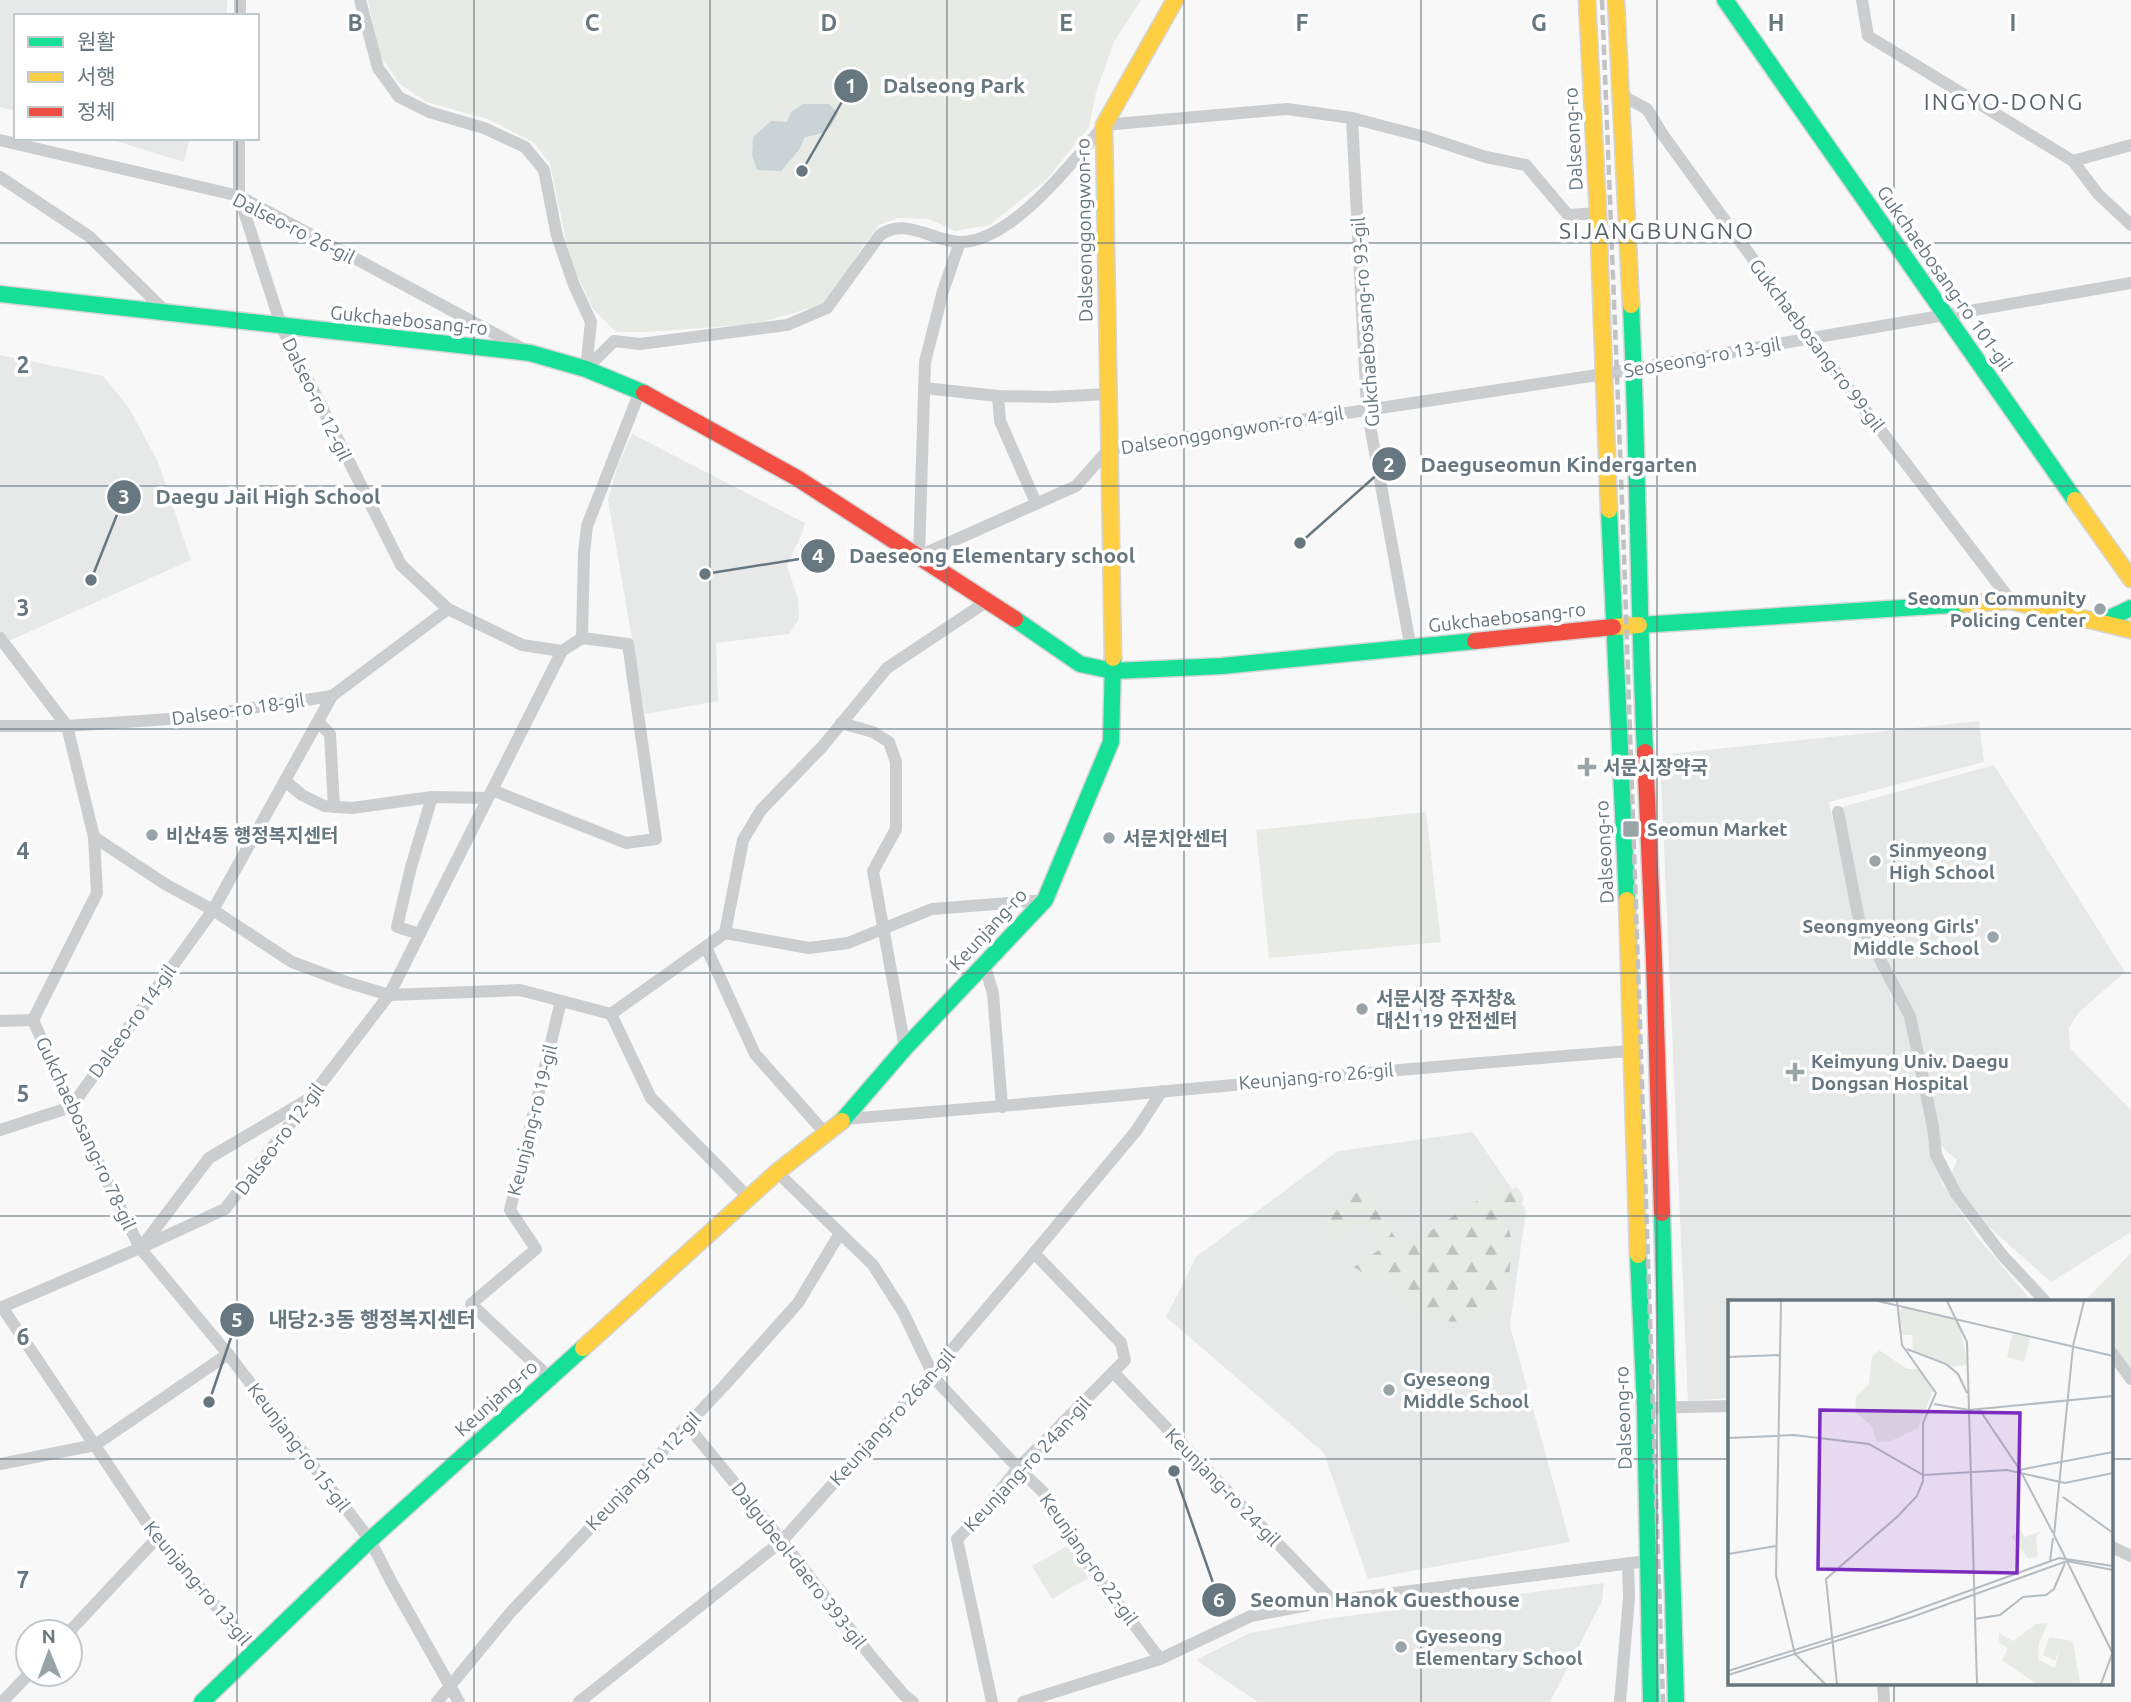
<svg xmlns="http://www.w3.org/2000/svg" width="2131" height="1702" font-family="Ubuntu,'Noto Sans KR',sans-serif">
<style>
.built{fill:#e7e9e8}
.forest{fill:url(#forest-firs)}
.park{fill:#e8eae6}
.water{fill:#cad3d5}
.lines{fill:none;stroke-linecap:round;stroke-linejoin:round}
.fast-casing{stroke:#d4d5d6;stroke-width:19}
.slow-casing{stroke:#d4d5d6;stroke-width:19}
.jam-casing{stroke:#d4d5d6;stroke-width:19}
.street{stroke:#cbcdce;stroke-width:12}
.fast{stroke:#16e098;stroke-width:16}
.slow{stroke:#ffcf43;stroke-width:16}
.jam{stroke:#f24e42;stroke-width:16}
.rail{stroke:#c1c2c3;stroke-width:4.5;stroke-dasharray:10 5;stroke-linecap:butt}
.grid{fill:none;stroke:#66777f;stroke-width:2;stroke-opacity:0.55}
.poi-dot{fill:#99a4a9;stroke:#fff;stroke-width:2.5}
.labels{text-anchor:middle;stroke-width:7;stroke-linejoin:round;paint-order:stroke}
.street-label{font-size:19px;fill:#66777f;stroke:#fff}
.poi-label{font-size:19px;font-weight:bold;fill:#66777f;stroke:#fff;text-anchor:start}
.quarter-label{font-size:23px;letter-spacing:2px;fill:#58656b;stroke:#fff}
.inset-road{fill:none;stroke:#b5bcc1;stroke-width:2}
.view{fill:#7b2cbf;fill-opacity:0.15;stroke:#7b2cbf;stroke-width:3.5}
.inset-edge{fill:none;stroke:#66777f;stroke-width:3.5}
.grid-label{font-size:23px;text-anchor:middle;font-weight:bold;fill:#66777f;stroke:#fff;stroke-width:7;stroke-linejoin:round;paint-order:stroke}
.leader{fill:none;stroke:#66777f;stroke-width:2.5}
.callout-dot{fill:#66777f;stroke:#fff;stroke-width:2.5}
.mark-label{font-size:21px;text-anchor:middle;font-weight:bold;fill:#fff}
.callout-label{font-size:21px;text-anchor:middle;font-weight:bold;fill:#66777f;stroke:#fff;stroke-width:7;stroke-linejoin:round;paint-order:stroke}
</style>
<defs>
<pattern id="forest-firs" width="22" height="20" patternUnits="userSpaceOnUse" patternTransform="scale(1.75)"><rect width="22" height="20" fill="#e8eae6"/><path d="M5 1l3.5 6h-7zM16 11l3.5 6h-7z" fill="#c0c2c0"/></pattern>
</defs>
<rect width="100%" height="100%" fill="#f8f8f8"/>
<g class="built">
<path d="M 0,0 L 227,0 L 227,16 L 16,16 L 16,111 L 0,107 Z"/>
<path d="M 106,138 L 190,138 L 184,162 Z"/>
<path d="M 0,355 L 103,376 L 129,408 L 158,462 L 191,560 L 4,643 L 0,636 Z"/>
<path d="M 632,434 L 805,523 L 803,531 L 787,566 L 798,599 L 799,619 L 789,634 L 716,643 L 718,701 L 645,714 L 608,500 L 618,465 Z"/>
<path d="M 1979,721 L 1984,762 L 1829,802 L 1842,863 L 1905,1016 L 1933,1152 L 1943,1185 L 1978,1238 L 2031,1300 L 1730,1301 L 1730,1398 L 1688,1401 L 1660,755 Z"/>
<path d="M 1994,765 L 2125,972 L 2078,1013 L 2069,1028 L 2070,1048 L 2131,1110 L 2131,1232 L 2051,1282 L 1989,1227 L 1950,1178 L 1957,1160 L 1940,1145 L 1914,1018 L 1863,918 L 1842,807 Z"/>
<path d="M 1473,1132 L 1526,1210 L 1510,1326 L 1570,1542 L 1368,1579 L 1324,1453 L 1166,1317 L 1196,1257 L 1338,1151 Z"/>
<path d="M 1604,1583 L 1602,1601 L 1550,1702 L 1258,1702 L 1196,1660 L 1250,1633 L 1325,1619 Z"/>
</g>
<path class="forest" d="M 1501,1185 L 1506,1193 L 1516,1187 C 1534,1201 1515,1212 1504,1220 C 1514,1236 1512,1249 1510,1267 C 1509,1278 1508,1290 1504,1299 C 1491,1329 1432,1326 1410,1309 C 1399,1301 1390,1286 1381,1276 L 1374,1280 L 1354,1267 L 1382,1248 L 1363,1221 L 1335,1240 L 1321,1218 L 1358,1192 L 1365,1193 L 1403,1249 Z"/>
<g class="park">
<path d="M 368,0 L 1141,0 L 1114,42 L 1096,92 L 1089,127 L 1047,179 L 990,225 L 955,231 L 929,219 L 897,218 L 879,225 L 861,249 L 843,279 L 821,305 L 755,324 L 647,332 L 616,332 L 593,309 L 570,259 L 550,163 L 533,142 L 488,119 L 426,102 L 400,84 L 379,54 Z"/>
<path d="M 1426,812 L 1441,942 L 1269,958 L 1256,830 Z"/>
<path d="M 2131,1253 L 2131,1380 L 2112,1353 L 2112,1301 L 2085,1301 Z"/>
<path d="M 1069,1545 L 1088,1578 L 1052,1599 L 1032,1566 Z"/>
</g>
<path class="water" d="M 803,104 L 829,104 L 838,113 C 830,131 824,134 805,137 L 799,150 L 781,171 L 757,170 L 752,155 L 753,137 L 771,121 L 787,122 L 791,112 Z"/>
<g class="lines">
<defs>
<g id="fast">
<path d="M 1725,0 L 2075,500"/>
<path d="M 0,294 L 530,353 L 586,369 L 644,393"/>
<path d="M 1631,305 C 1638,454 1638,603 1645,752"/>
<path d="M 1609,510 L 1627,900"/>
<path d="M 1015,619 L 1080,664 L 1113,671 L 1222,666 L 1475,641"/>
<path d="M 2101,622 L 2131,608"/>
<path d="M 1639,625 L 1965,604"/>
<path d="M 842,1121 L 905,1048 L 1045,900 L 1111,742 L 1113,658"/>
<path d="M 1662,1213 L 1676,1702"/>
<path d="M 1638,1255 L 1645,1408 L 1651,1702"/>
<path d="M 202,1702 L 370,1540 L 583,1348"/>
</g>
<g id="slow">
<path d="M 1587,0 L 1598,213 L 1609,510"/>
<path d="M 1616,0 L 1631,305"/>
<path d="M 2075,500 L 2131,579"/>
<path d="M 1965,604 L 2011,601 L 2131,630"/>
<path d="M 1613,627 L 1639,625"/>
<path d="M 1113,658 L 1104,125 L 1175,0"/>
<path d="M 1627,900 L 1638,1255"/>
<path d="M 583,1348 L 777,1172 L 842,1121"/>
</g>
<g id="jam">
<path d="M 644,393 L 797,478 L 1015,619"/>
<path d="M 1475,641 L 1613,627"/>
<path d="M 1645,752 L 1654,960 L 1662,1213"/>
</g>
</defs>
<use href="#fast" class="fast-casing"/>
<use href="#slow" class="slow-casing"/>
<use href="#jam" class="jam-casing"/>
<g class="street">
<path d="M 360,0 L 378,68 L 399,97 L 429,112 L 484,128 L 525,147 L 544,170 L 557,236 L 574,285 L 591,322 L 586,369"/>
<path d="M 1862,0 L 1868,36 L 2073,161 L 2098,194 L 2131,225"/>
<path d="M 240,16 L 240,0"/>
<path d="M 1621,95 L 1647,109 L 1663,135 L 1811,339 L 2011,601"/>
<path d="M 1352,118 L 1367,409 L 1411,649"/>
<path d="M 239,138 L 239,196 L 282,328 L 401,565 L 448,609 L 522,645 L 562,651"/>
<path d="M 0,140 L 239,196 L 527,351"/>
<path d="M 2073,161 L 2131,145"/>
<path d="M 0,177 L 90,237 L 168,314"/>
<path d="M 960,242 L 943,291 L 925,362 L 919,556 L 1076,486 L 1109,449 L 1604,374 L 2131,283"/>
<path d="M 586,369 L 614,341 L 640,344 L 787,325 L 827,308 L 880,235 C 907,216 934,243 962,242 C 1013,240 1073,162 1104,125 L 1287,109 L 1352,118 L 1425,137 L 1486,157 L 1526,165 L 1568,215 L 1598,213"/>
<path d="M 924,388 L 998,396 L 1050,397 L 1107,394"/>
<path d="M 998,396 L 1000,421 L 1036,503"/>
<path d="M 0,638 L 67,726 L 94,837 L 97,893 L 33,1020 L 71,1107 L 140,1248 L 228,1354 L 370,1540 L 392,1583 L 459,1702"/>
<path d="M 582,638 L 584,553 L 587,526 L 640,391"/>
<path d="M 318,722 L 330,734 L 334,807"/>
<path d="M 841,723 L 873,732 L 889,742 L 896,762 L 896,829 L 873,871 L 905,1048"/>
<path d="M 0,726 L 67,726 L 184,718 L 332,696 L 448,609"/>
<path d="M 285,781 L 302,795 L 324,806 L 352,808 L 432,797"/>
<path d="M 1838,812 L 1859,920 L 1910,1016 L 1933,1127 L 1936,1155 L 1956,1194 L 2003,1256 L 2045,1301"/>
<path d="M 94,837 L 165,884 L 213,910 L 292,962 L 346,982 L 389,995 L 520,990 L 611,1014 L 725,933 L 743,840 L 761,810 L 822,747 L 887,668 L 989,600"/>
<path d="M 725,933 L 809,948 L 848,943 L 932,909 L 1045,900"/>
<path d="M 420,934 L 397,927 L 411,867 L 432,797 L 488,798"/>
<path d="M 706,947 L 755,1054 L 826,1134"/>
<path d="M 984,964 L 993,993 L 1002,1107"/>
<path d="M 611,1014 L 651,1098 L 749,1198"/>
<path d="M 0,1021 L 33,1020"/>
<path d="M 844,1119 C 1107,1099 1368,1070 1631,1051"/>
<path d="M 0,1130 L 71,1107 L 213,910 L 332,696"/>
<path d="M 777,1172 L 873,1265 L 903,1312 L 935,1379 L 1018,1468 L 1043,1492 L 1088,1564 L 1160,1659"/>
<path d="M 143,1245 L 209,1158 L 307,1100"/>
<path d="M 2,1307 L 157,1538 L 255,1651"/>
<path d="M 0,1308 L 140,1248 L 225,1209 L 389,995 L 562,651 L 582,638 L 628,644 L 656,839 L 626,843 L 492,790"/>
<path d="M 2112,1353 L 2131,1379"/>
<path d="M 1113,1372 L 1333,1601"/>
<path d="M 550,1378 L 471,1304 L 536,1249 L 510,1210 L 561,1001"/>
<path d="M 1645,1408 L 1730,1406"/>
<path d="M 687,1425 L 782,1541 L 870,1655 L 904,1695 L 913,1702"/>
<path d="M 0,1464 L 95,1445 L 228,1354"/>
<path d="M 2112,1547 L 2131,1556"/>
<path d="M 69,1632 L 157,1538"/>
<path d="M 1883,1683 L 1884,1702"/>
<path d="M 2,1702 L 29,1674"/>
<path d="M 437,1702 L 510,1613 L 724,1386 L 798,1303 L 840,1233"/>
<path d="M 579,1702 L 782,1541 L 932,1373 L 1034,1253 L 1136,1131 L 1162,1091"/>
<path d="M 992,1702 L 957,1539 L 979,1517 L 1018,1468 L 1125,1360 L 1121,1343 L 1034,1253"/>
<path d="M 1023,1702 L 1160,1659 L 1251,1616 L 1324,1602 L 1647,1561"/>
<path d="M 1620,1702 L 1629,1598 L 1628,1563"/>
</g>
<use href="#fast" class="fast"/>
<use href="#slow" class="slow"/>
<use href="#jam" class="jam"/>
<path class="rail" d="M 1602,0 L 1623,526 L 1663,1702"/>
</g>
<path class="grid" d="M 237,0 L 237,16M 474,0 L 474,1702M 710,0 L 710,1702M 947,0 L 947,1702M 1184,0 L 1184,1702M 1421,0 L 1421,1702M 1657,0 L 1657,1702M 1894,0 L 1894,1301M 237,138 L 237,1702M 0,243 L 2131,243M 0,486 L 2131,486M 0,729 L 2131,729M 0,973 L 2131,973M 0,1216 L 2131,1216M 0,1459 L 1730,1459M 2112,1459 L 2131,1459M 1894,1683 L 1894,1702"/>
<g class="poi-dot">
<circle cx="2100" cy="609" r="7"/>
<path d="M1583.5 756.5h7v7h7v7h-7v7h-7v-7h-7v-7h7z"/>
<rect x="1622" y="820" width="18" height="18" rx="3.5"/>
<circle cx="152" cy="835" r="7"/>
<circle cx="1109" cy="838" r="7"/>
<circle cx="1875" cy="861" r="7"/>
<circle cx="1993" cy="937" r="7"/>
<circle cx="1362" cy="1009" r="7"/>
<path d="M1791.5 1061.5h7v7h7v7h-7v7h-7v-7h-7v-7h7z"/>
<circle cx="1389" cy="1390" r="7"/>
<circle cx="1401" cy="1647" r="7"/>
</g>
<g class="labels">
<g class="street-label">
<text transform="translate(1573 139) rotate(-93)" y="7">Dalseong-ro</text>
<text transform="translate(294 228) rotate(27)" y="7">Dalseo-ro 26-gil</text>
<text transform="translate(1084 230) rotate(-91)" y="7">Dalseonggongwon-ro</text>
<text transform="translate(1945 278) rotate(55)" y="7">Gukchaebosang-ro 101-gil</text>
<text transform="translate(409 320) rotate(6)" y="7">Gukchaebosang-ro</text>
<text transform="translate(1365 322) rotate(-94)" y="7">Gukchaebosang-ro 93-gil</text>
<text transform="translate(1817 345) rotate(53)" y="7">Gukchaebosang-ro 99-gil</text>
<text transform="translate(1702 357) rotate(-10)" y="7">Seoseong-ro 13-gil</text>
<text transform="translate(317 399) rotate(64)" y="7">Dalseo-ro 12-gil</text>
<text transform="translate(1232 430) rotate(-9)" y="7">Dalseonggongwon-ro 4-gil</text>
<text transform="translate(1507 617) rotate(-6)" y="7">Gukchaebosang-ro</text>
<text transform="translate(238 709) rotate(-8)" y="7">Dalseo-ro 18-gil</text>
<text transform="translate(1604 852) rotate(-93)" y="7">Dalseong-ro</text>
<text transform="translate(988 929) rotate(-47)" y="7">Keunjang-ro</text>
<text transform="translate(132 1021) rotate(-54)" y="7">Dalseo-ro 14-gil</text>
<text transform="translate(1316 1076) rotate(-5)" y="7">Keunjang-ro 26-gil</text>
<text transform="translate(532 1120) rotate(-76)" y="7">Keunjang-ro 19-gil</text>
<text transform="translate(86 1133) rotate(65)" y="7">Gukchaebosang-ro 78-gil</text>
<text transform="translate(279 1139) rotate(-53)" y="7">Dalseo-ro 12-gil</text>
<text transform="translate(496 1398) rotate(-42)" y="7">Keunjang-ro</text>
<text transform="translate(892 1417) rotate(-48)" y="7">Keunjang-ro 26an-gil</text>
<text transform="translate(1623 1418) rotate(-92)" y="7">Dalseong-ro</text>
<text transform="translate(299 1447) rotate(53)" y="7">Keunjang-ro 15-gil</text>
<text transform="translate(1027 1464) rotate(-47)" y="7">Keunjang-ro 24an-gil</text>
<text transform="translate(643 1471) rotate(-46)" y="7">Keunjang-ro 12-gil</text>
<text transform="translate(1223 1487) rotate(46)" y="7">Keunjang-ro 24-gil</text>
<text transform="translate(1089 1559) rotate(55)" y="7">Keunjang-ro 22-gil</text>
<text transform="translate(799 1565) rotate(52)" y="7">Dalgubeol-daero 393-gil</text>
<text transform="translate(198 1583) rotate(50)" y="7">Keunjang-ro 13-gil</text>
</g>
<g class="poi-label">
<text x="2086" y="605" text-anchor="end">Seomun Community<tspan x="2086" dy="22">Policing Center</tspan></text>
<text x="1603" y="774">서문시장약국</text>
<text x="1647" y="836">Seomun Market</text>
<text x="166" y="842">비산4동 행정복지센터</text>
<text x="1123" y="845">서문치안센터</text>
<text x="1889" y="857">Sinmyeong<tspan x="1889" dy="22">High School</tspan></text>
<text x="1979" y="933" text-anchor="end">Seongmyeong Girls'<tspan x="1979" dy="22">Middle School</tspan></text>
<text x="1376" y="1005">서문시장 주자창&amp;<tspan x="1376" dy="22">대신119 안전센터</tspan></text>
<text x="1811" y="1068">Keimyung Univ. Daegu<tspan x="1811" dy="22">Dongsan Hospital</tspan></text>
<text x="1403" y="1386">Gyeseong<tspan x="1403" dy="22">Middle School</tspan></text>
<text x="1415" y="1643">Gyeseong<tspan x="1415" dy="22">Elementary School</tspan></text>
</g>
<g class="quarter-label">
<text x="2004" y="110">INGYO-DONG</text>
<text x="1657" y="239">SIJANGBUNGNO</text>
</g>
</g>
<g transform="translate(1728 1300)">
<rect width="385" height="385" fill="#f8f8f8"/>
<path d="M 175,7 L 230,20 L 240,65 L 222,67 L 185,50 L 184,35 L 172,35 L 170,12 ZM 284,34 L 302,38 L 296,62 L 279,57 ZM 151,50 L 179,69 L 191,69 L 205,91 L 190,128 L 163,141 L 149,142 L 144,126 L 127,112 L 128,97 L 141,84 L 144,57 ZM 291,229 L 297,237 L 313,231 L 308,237 L 310,256 L 301,259 L 284,237 ZM 320,323 L 311,343 L 310,359 L 327,368 L 332,346 L 327,361 L 315,355 L 321,337 L 345,341 L 352,384 L 308,384 L 274,360 L 280,349 L 271,342 L 271,333 L 285,341 L 308,324 Z" fill="#e8eae6"/>
<path class="inset-road" d="M 53,1 L 48,275 L 67,354 L 97,384M 150,1 L 385,56M 219,1 L 239,42 L 249,384M 345,46 L 356,1M 345,47 L 326,235 L 385,354M 179,49 L 218,64 L 230,74 L 239,93M 0,57 L 51,55M 206,104 L 241,110 L 385,96M 251,109 L 292,170 L 325,233M 0,138 L 66,135 L 141,144 L 195,175 L 279,170 L 337,183 L 385,173M 291,170 L 385,152M 335,197 L 385,233M 0,254 L 48,246M 322,261 L 325,238M 246,319 L 272,315 L 295,297 L 318,295 L 326,289 L 337,263M 0,371 L 158,321 L 331,258 L 385,266M 0,375 L 184,317 L 339,261 L 385,270M 109,384 L 98,279 L 170,216 L 189,196 L 195,181 L 195,123 L 208,93 L 174,45 L 169,1M 373,384 L 384,354"/>
<path class="view" d="M 92,110 L 292,113 L 289,273 L 90,269 Z"/>
<rect width="385" height="385" class="inset-edge"/>
</g>
<g class="grid-label">
<text x="355" y="31">B</text>
<text x="592" y="31">C</text>
<text x="829" y="31">D</text>
<text x="1066" y="31">E</text>
<text x="1302" y="31">F</text>
<text x="1539" y="31">G</text>
<text x="1776" y="31">H</text>
<text x="2013" y="31">I</text>
<text x="23" y="373">2</text>
<text x="23" y="616">3</text>
<text x="23" y="859">4</text>
<text x="23" y="1102">5</text>
<text x="23" y="1345">6</text>
<text x="23" y="1588">7</text>
</g>
<path class="leader" d="M802 171L851 86M1300 543L1389 464M91 580L124 497M705 574L818 556M209 1402L237 1320M1174 1471L1219 1600"/>
<g class="callout-dot">
<circle cx="802" cy="171" r="7"/>
<circle cx="1300" cy="543" r="7"/>
<circle cx="91" cy="580" r="7"/>
<circle cx="705" cy="574" r="7"/>
<circle cx="209" cy="1402" r="7"/>
<circle cx="1174" cy="1471" r="7"/>
<circle cx="851" cy="86" r="18"/>
<circle cx="1389" cy="464" r="18"/>
<circle cx="124" cy="497" r="18"/>
<circle cx="818" cy="556" r="18"/>
<circle cx="237" cy="1320" r="18"/>
<circle cx="1219" cy="1600" r="18"/>
</g>
<g class="mark-label">
<text x="851" y="93">1</text>
<text x="1389" y="472">2</text>
<text x="124" y="504">3</text>
<text x="818" y="563">4</text>
<text x="237" y="1327">5</text>
<text x="1219" y="1607">6</text>
</g>
<g class="callout-label">
<text x="954" y="93">Dalseong Park</text>
<text x="1559" y="472">Daeguseomun Kindergarten</text>
<text x="268" y="504">Daegu Jail High School</text>
<text x="992" y="563">Daeseong Elementary school</text>
<text x="372" y="1327">내당2·3동 행정복지센터</text>
<text x="1385" y="1607">Seomun Hanok Guesthouse</text>
</g>
<rect x="14" y="14" width="245" height="126" fill="#ffffff" stroke="#c2c9cc" stroke-width="2"/>
<rect x="28" y="37" width="35" height="10" fill="#16e098" stroke="#c2c9cc" stroke-width="2"/>
<text x="77" y="49" font-size="21" fill="#66777f">원활</text>
<rect x="28" y="72" width="35" height="10" fill="#ffcf43" stroke="#c2c9cc" stroke-width="2"/>
<text x="77" y="84" font-size="21" fill="#66777f">서행</text>
<rect x="28" y="107" width="35" height="10" fill="#f24e42" stroke="#c2c9cc" stroke-width="2"/>
<text x="77" y="119" font-size="21" fill="#66777f">정체</text>
<g transform="translate(49 1653) rotate(359)"><circle r="33" fill="#ffffff" stroke="#c2c9cc" stroke-width="2"/>
<path d="M0-5L12 26L0 18L-12 26Z" fill="#99a4a9"/>
<text y="-10" font-size="19" font-weight="bold" text-anchor="middle" fill="#66777f">N</text>
</g>
</svg>
